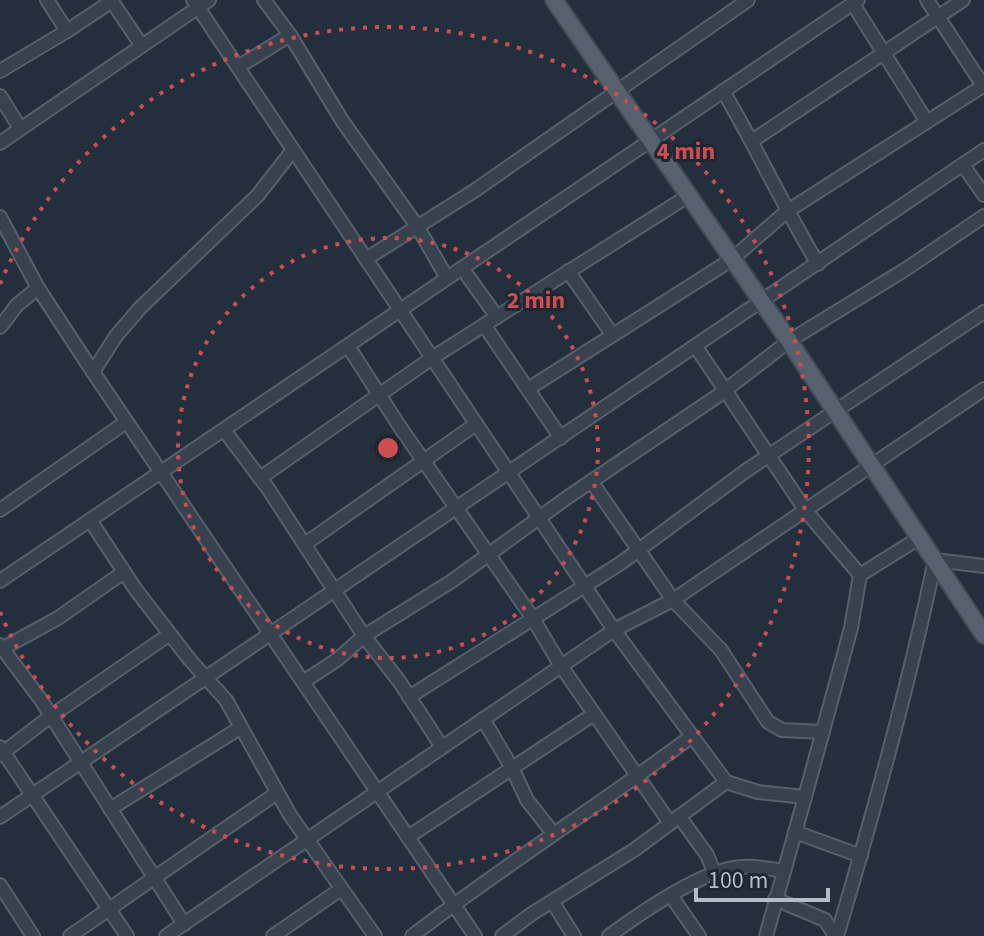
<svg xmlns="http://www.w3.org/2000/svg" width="984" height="936" font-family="'Source Sans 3',sans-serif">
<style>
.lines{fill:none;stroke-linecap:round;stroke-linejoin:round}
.minor-casing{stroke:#565f6c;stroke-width:16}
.major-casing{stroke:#414a57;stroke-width:20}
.minor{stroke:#38414e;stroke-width:12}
.major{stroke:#56606e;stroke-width:16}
.ring{fill:none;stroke:#ce4d50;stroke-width:4;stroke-dasharray:4 8}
.centre{fill:#ce4d50;stroke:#1d2633;stroke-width:4}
.ring-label{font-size:24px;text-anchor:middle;font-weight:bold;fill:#ce4d50;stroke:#1d2633;stroke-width:6;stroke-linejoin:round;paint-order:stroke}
</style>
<rect width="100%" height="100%" fill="#242f3e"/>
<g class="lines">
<defs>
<g id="minor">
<path d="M 47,0 L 67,31"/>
<path d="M 111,0 L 142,46"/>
<path d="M 193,0 L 614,630 L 726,782 L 758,792 L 805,797 L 851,628 L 860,575 L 806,511 L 696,347"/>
<path d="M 264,0 L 290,35 L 343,122 L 417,226 L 447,278"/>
<path d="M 927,0 L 984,87"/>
<path d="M 853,4 L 927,122"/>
<path d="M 238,67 L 290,35"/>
<path d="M 0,71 L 67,31 L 112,1"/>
<path d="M 723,91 C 757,148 784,208 818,264"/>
<path d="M 0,96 L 20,128"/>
<path d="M 752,141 L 963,0"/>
<path d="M 0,143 L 209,0"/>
<path d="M 963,165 L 984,195"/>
<path d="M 0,217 L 38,288 L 93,372 L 475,936"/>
<path d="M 366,259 L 474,191 L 748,0"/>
<path d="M 462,268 L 497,317"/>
<path d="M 568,271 L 612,334"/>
<path d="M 484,325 L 561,438"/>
<path d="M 0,327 L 17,305 L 38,288"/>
<path d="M 348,346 L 400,427 L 532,617 L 561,666 L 670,823"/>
<path d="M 93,372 L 116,336 L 140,308 L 258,195 L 293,150"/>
<path d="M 528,389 L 731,260 L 786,212 L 983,86"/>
<path d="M 224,430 L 269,490 L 364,636 L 399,681 L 442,747"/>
<path d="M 260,478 L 432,358 L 688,196"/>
<path d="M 591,481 L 673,600 L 721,650 L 768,722 L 782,730 L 823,732"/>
<path d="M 0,510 L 126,422"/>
<path d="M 90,520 L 136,590 L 190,660 L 226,700 L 290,815 L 375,936"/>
<path d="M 305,544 L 476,424"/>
<path d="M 860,575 L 919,538"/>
<path d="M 0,581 L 858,0"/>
<path d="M 0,645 L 41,700 L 184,924"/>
<path d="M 0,650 L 58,618 L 124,572"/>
<path d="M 303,682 L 338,659 L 364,636 L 452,581 L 568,497 L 719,395 L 789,341 L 906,269 L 984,216"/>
<path d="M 409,697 L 621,563 L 747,470 L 984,312"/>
<path d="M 483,719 L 512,768 L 527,800 L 553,833"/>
<path d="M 0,747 L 127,936"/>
<path d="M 0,755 L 51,716 L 170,634"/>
<path d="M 110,809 L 240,728"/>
<path d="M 679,816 L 707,855 L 715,874"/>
<path d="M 0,817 L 984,150"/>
<path d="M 795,832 L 861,856"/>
<path d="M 408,837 L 594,714"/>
<path d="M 0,885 L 33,936"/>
<path d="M 672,897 L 699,936"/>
<path d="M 775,899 L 825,920 L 835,936"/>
<path d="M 553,903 L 574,936"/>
<path d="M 70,936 L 277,793"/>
<path d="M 166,936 L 614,630 L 673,600 L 984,389"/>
<path d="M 273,936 L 341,889"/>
<path d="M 412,936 C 503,866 600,805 692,736"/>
<path d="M 502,936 L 533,913 L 634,850 L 726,782"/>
<path d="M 609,936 C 639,914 692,878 728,869 C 746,864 764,868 783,871"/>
<path d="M 766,936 L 805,797"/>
<path d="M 837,936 C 874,812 908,688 935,560 L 984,566"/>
</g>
<path id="major" d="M 554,0 L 789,341 L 984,635"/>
</defs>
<use href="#minor" class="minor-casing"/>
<use href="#major" class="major-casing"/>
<use href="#minor" class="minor"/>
<use href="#major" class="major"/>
</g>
<g class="ring">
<circle cx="388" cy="448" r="210"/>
<path d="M0 284A421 421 0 1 1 0 612"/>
</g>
<circle cx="388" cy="448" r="12" class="centre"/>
<g class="ring-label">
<text x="686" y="159">4 min</text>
<text x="536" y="308">2 min</text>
</g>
<path d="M696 888v12h132v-12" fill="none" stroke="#b4bcc9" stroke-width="4"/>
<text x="708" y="888" font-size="24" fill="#b4bcc9" stroke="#1d2633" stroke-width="6" paint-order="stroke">100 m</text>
</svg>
